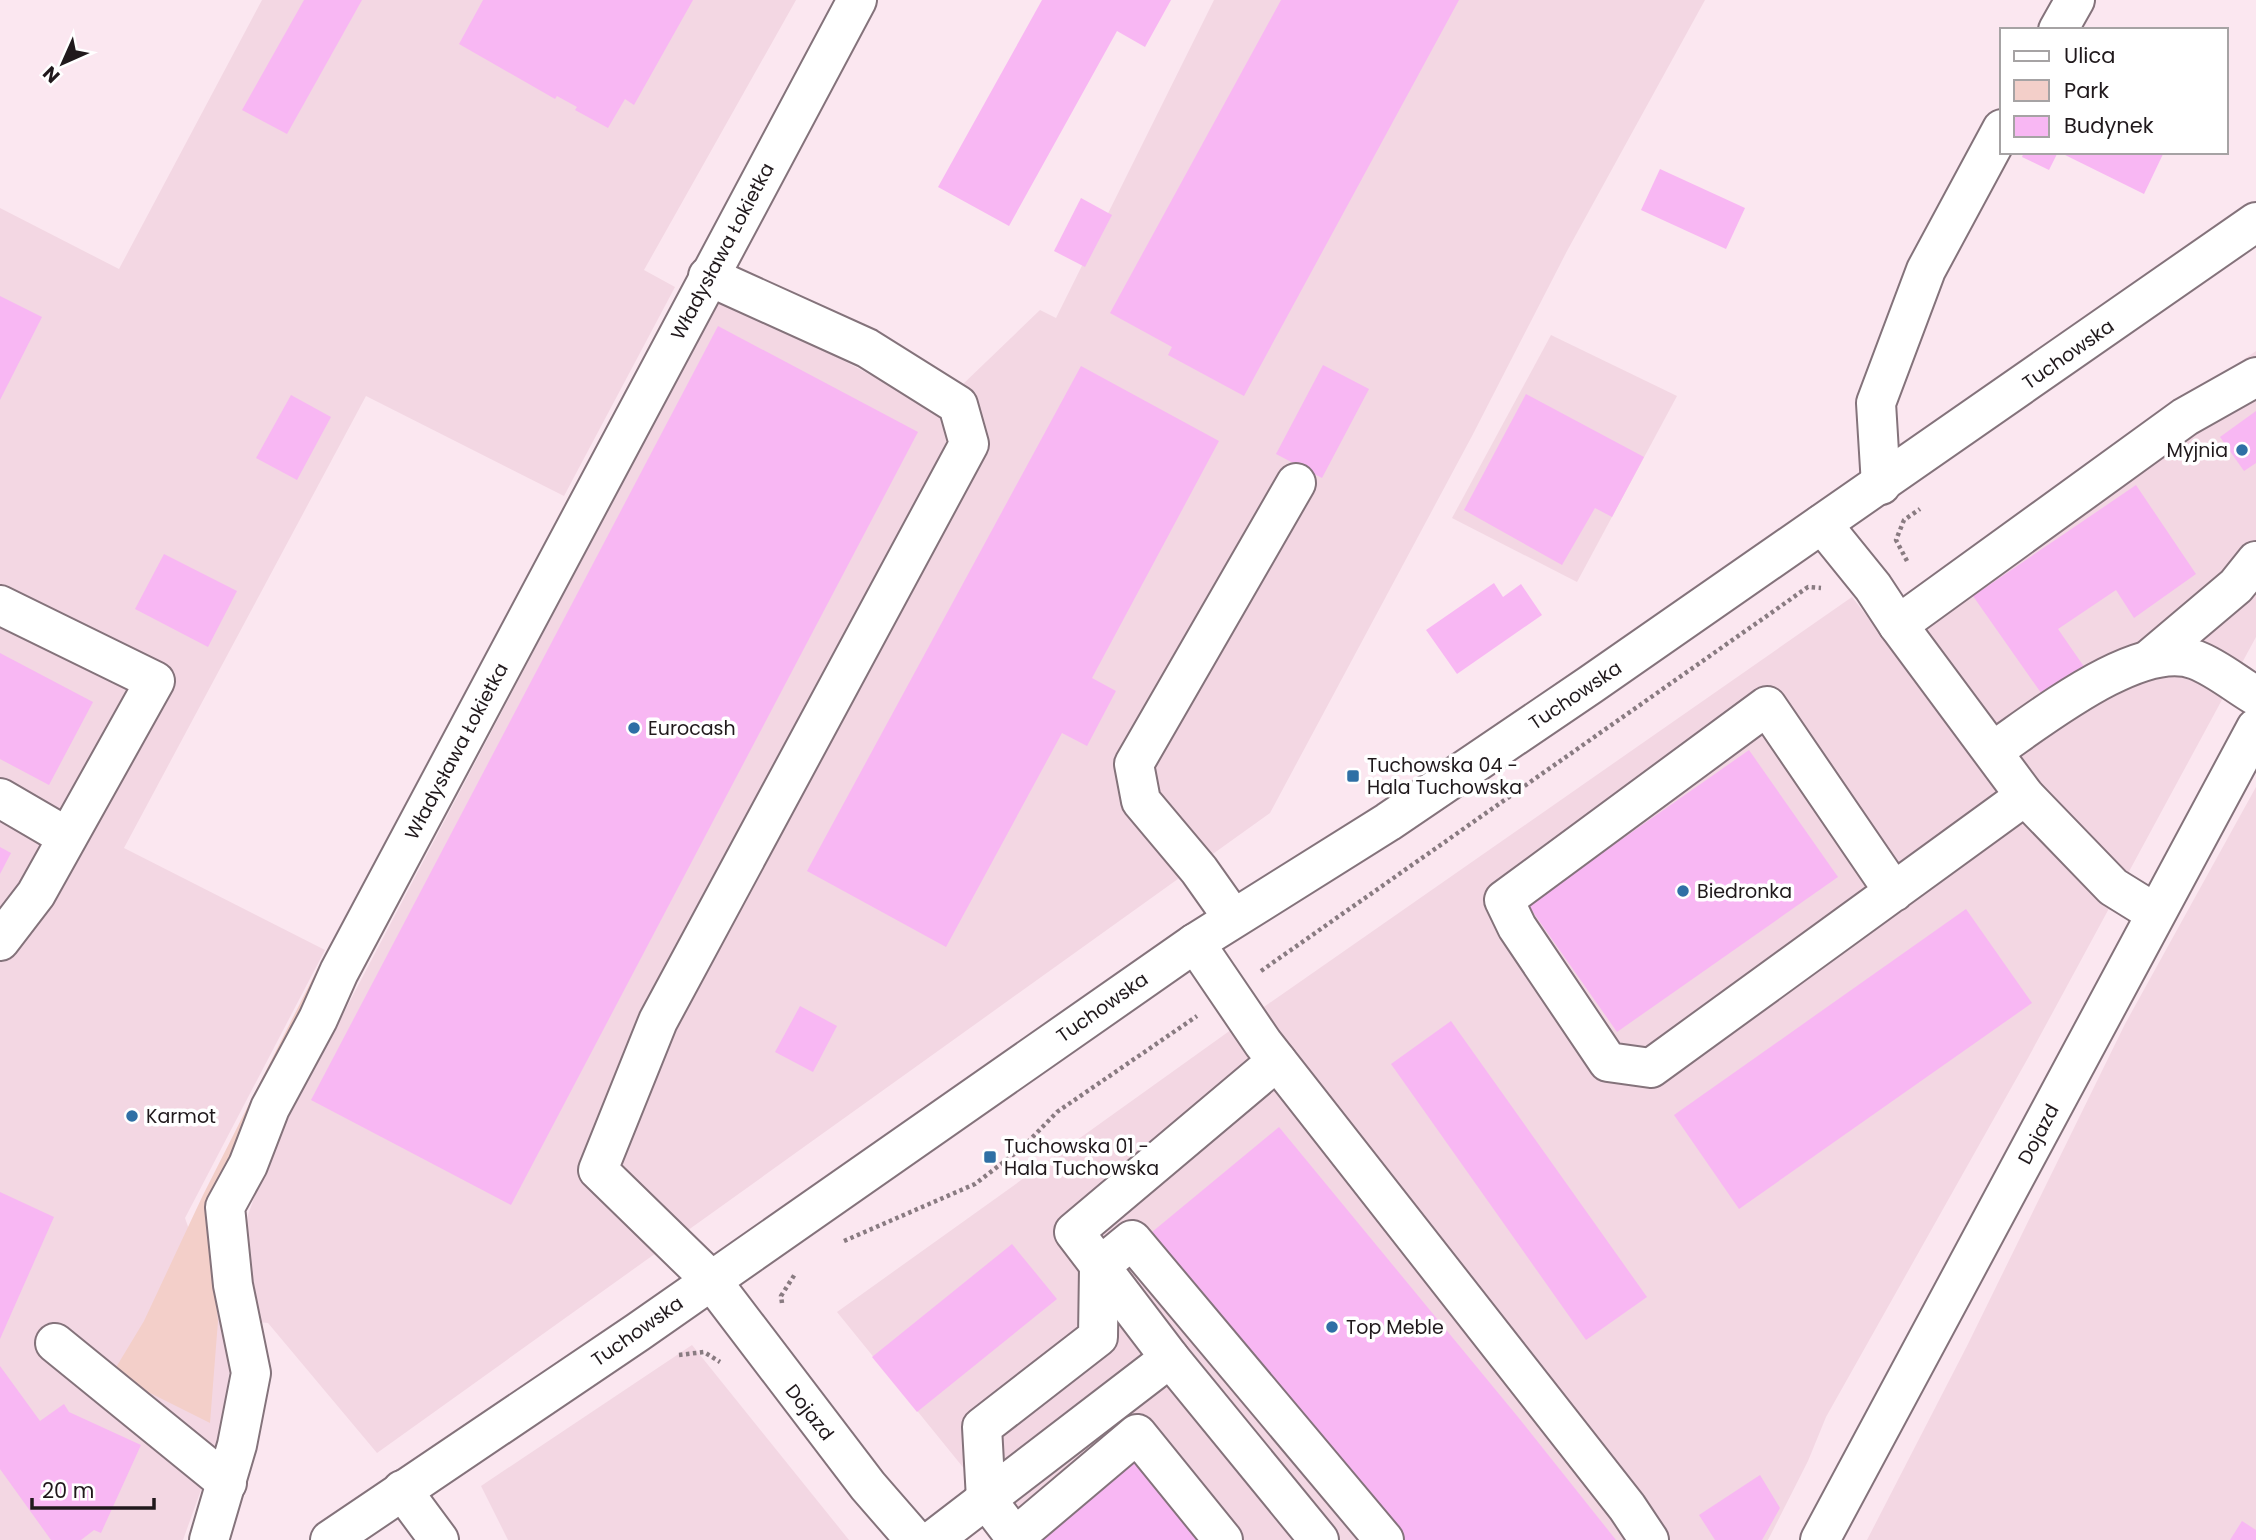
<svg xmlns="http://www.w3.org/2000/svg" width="2256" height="1540" font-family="Poppins,sans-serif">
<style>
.built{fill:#f3d7e3}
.green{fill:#f3cfc9}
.building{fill:#f8b7f3}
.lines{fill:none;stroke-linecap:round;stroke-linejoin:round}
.minor-casing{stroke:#84737b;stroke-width:42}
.path{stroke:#897b81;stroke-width:4.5;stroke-dasharray:3.5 3.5;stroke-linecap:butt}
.minor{stroke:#fff;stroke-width:38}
.poi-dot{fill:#2f6fa5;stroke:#fff;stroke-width:2.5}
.labels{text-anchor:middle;stroke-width:7;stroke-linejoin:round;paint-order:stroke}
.street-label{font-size:19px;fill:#20191c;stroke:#fff}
.poi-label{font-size:19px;fill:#20191c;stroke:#fff;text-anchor:start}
</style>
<rect width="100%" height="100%" fill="#fbe7f0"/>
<g class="built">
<path d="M 262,0 L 796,0 L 644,270 L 675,287 L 564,496 L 366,396 L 124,848 L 325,950 L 185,1218 L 224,1331 L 231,1360 L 220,1437 L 183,1540 L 0,1540 L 0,208 L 119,269 Z"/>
<path d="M 1214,0 L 1705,0 L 1567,251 L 1472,436 L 1270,813 L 377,1453 L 268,1323 L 258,1322 L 245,1238 L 248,1215 L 270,1153 L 721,295 L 936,410 L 1040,310 L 1056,318 Z"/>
<path d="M 1551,335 L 1677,396 L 1577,582 L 1452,518 Z"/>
<path d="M 2256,351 L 2256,637 L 2028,1058 L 1826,1417 L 1808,1461 L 1768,1540 L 1022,1540 L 837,1312 L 1228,1032 L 1852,597 L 1869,619 Z"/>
<path d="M 2256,787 L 2256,1540 L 1867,1540 L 1968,1344 L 2125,1024 Z"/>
<path d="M 692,1345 L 849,1540 L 508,1540 L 481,1486 Z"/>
</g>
<path class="green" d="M 319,966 L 328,970 L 222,1176 L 209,1238 L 218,1321 L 210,1423 L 112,1374 L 144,1321 L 203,1195 Z"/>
<g class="building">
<path d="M 304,0 L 362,0 L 287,134 L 242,110 Z"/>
<path d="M 483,0 L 693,0 L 634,105 L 625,99 L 608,128 L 575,110 L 577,107 L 557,96 L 555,99 L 459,44 Z"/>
<path d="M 1042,0 L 1171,0 L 1145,47 L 1117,31 L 1009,226 L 938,187 Z"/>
<path d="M 1281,0 L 1459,0 L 1244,396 L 1168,355 L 1172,347 L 1110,313 Z"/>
<path d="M 2024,152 L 2058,152 L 2049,170 L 2022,157 Z"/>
<path d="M 2059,152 L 2164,152 L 2144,194 Z"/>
<path d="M 1660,169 L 1745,208 L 1726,249 L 1641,210 Z"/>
<path d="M 1081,198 L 1112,215 L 1085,267 L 1054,251 Z"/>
<path d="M 0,296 L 42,317 L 0,400 Z"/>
<path d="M 718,326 L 918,432 L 511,1205 L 311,1100 Z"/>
<path d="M 1323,365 L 1369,389 L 1322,478 L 1276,454 Z"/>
<path d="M 1081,366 L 1219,441 L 1092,678 L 1116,691 L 1087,746 L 1062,733 L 946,947 L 807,871 Z"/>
<path d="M 1526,394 L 1644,457 L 1612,517 L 1595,508 L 1562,565 L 1464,510 Z"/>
<path d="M 291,395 L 331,417 L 297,480 L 256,458 Z"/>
<path d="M 2256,411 L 2256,463 L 2244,471 L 2220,437 Z"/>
<path d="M 2136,485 L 2196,574 L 2134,618 L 2116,590 L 2058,629 L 2087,671 L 2046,700 L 1973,596 Z"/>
<path d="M 164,554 L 237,591 L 208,647 L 135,609 Z"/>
<path d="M 1494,583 L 1503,597 L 1521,584 L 1542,615 L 1457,674 L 1426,630 Z"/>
<path d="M 0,653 L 93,702 L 49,785 L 0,759 Z"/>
<path d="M 1749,750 L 1838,877 L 1617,1032 L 1528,905 Z"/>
<path d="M 0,847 L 11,853 L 0,874 Z"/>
<path d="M 1966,909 L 2032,1003 L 1739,1209 L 1674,1115 Z"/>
<path d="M 800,1006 L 837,1026 L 813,1072 L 775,1052 Z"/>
<path d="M 1451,1021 L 1647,1297 L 1586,1340 L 1391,1064 Z"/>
<path d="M 1279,1127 L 1518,1417 L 1616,1540 L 1396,1540 L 1146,1237 Z"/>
<path d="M 0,1192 L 54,1217 L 0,1339 Z"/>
<path d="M 1012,1244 L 1057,1299 L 917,1412 L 872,1357 Z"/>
<path d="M 0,1366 L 40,1421 L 64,1404 L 69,1412 L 141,1445 L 101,1533 L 94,1530 L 81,1540 L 51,1540 L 0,1469 Z"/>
<path d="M 1137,1439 L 1217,1540 L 1022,1540 Z"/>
<path d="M 1760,1475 L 1780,1508 L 1762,1540 L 1715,1540 L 1699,1515 Z"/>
<path d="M 2242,1521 L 2256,1530 L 2256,1540 L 2230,1540 Z"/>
</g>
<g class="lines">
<defs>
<g id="minor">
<path d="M 2058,30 L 2075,0"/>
<path d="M 708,276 L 867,348 L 958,405 L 969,444 L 658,1021 L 598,1170 L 711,1280 L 868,1486 L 915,1540"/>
<path d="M 1881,485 L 1876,403 L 1926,270 L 2002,129"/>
<path d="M 1822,524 L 1873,587 L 1898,625 L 2025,796 L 2113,887 L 2155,913"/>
<path d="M 0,605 L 155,681 L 36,894 L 0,941"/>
<path d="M 1898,625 L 2185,417 L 2256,377"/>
<path d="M 2152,657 L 2236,586 L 2256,561"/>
<path d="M 1993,751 C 2039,720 2140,638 2196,660 C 2217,668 2237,685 2256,696"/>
<path d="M 0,798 L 67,837"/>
<path d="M 1894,892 L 1767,706 L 1504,900 L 1517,927 L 1608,1062 L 1651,1068 L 2025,796"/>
<path d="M 1233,918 L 1199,870 L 1141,801 L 1134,764 L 1296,483"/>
<path d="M 1195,943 L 1263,1043 L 1627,1507 L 1649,1540"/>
<path d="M 1277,1061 L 1074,1232 L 1170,1358 L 1319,1540"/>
<path d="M 55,1343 L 227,1483"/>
<path d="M 402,1490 L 439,1540"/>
<path d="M 209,1540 L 237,1445 L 251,1373 L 233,1285 L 225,1207 L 248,1165 L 270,1108 L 318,1019 L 339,972 L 857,0"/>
<path d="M 330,1540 L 638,1332 L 1195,943 L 1388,822 L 1590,685 L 2256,222"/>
<path d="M 933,1540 L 1170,1358"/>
<path d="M 1223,1540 L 1137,1434 L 1015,1537 L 986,1499 L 982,1427 L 1098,1337 L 1099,1267 L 1132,1240 L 1384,1540"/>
<path d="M 1820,1540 L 2256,728"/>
</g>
</defs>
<use href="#minor" class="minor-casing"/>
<g class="path">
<path d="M 1907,561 L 1896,540 L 1904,520 L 1920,509"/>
<path d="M 1261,971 L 1808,587 L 1821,588"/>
<path d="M 844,1241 L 975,1184 L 1022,1148 L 1057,1112 L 1197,1016"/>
<path d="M 782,1303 L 781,1296 L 795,1274"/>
<path d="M 679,1355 L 704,1352 L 720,1362"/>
</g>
<use href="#minor" class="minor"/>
</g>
<g class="poi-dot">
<circle cx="2242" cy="450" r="7"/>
<circle cx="634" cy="728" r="7"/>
<rect x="1346" y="769" width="14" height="14" rx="3.5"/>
<circle cx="1683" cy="891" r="7"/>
<circle cx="132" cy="1116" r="7"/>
<rect x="983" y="1150" width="14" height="14" rx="3.5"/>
<circle cx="1332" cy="1327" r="7"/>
</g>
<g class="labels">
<g class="street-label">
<text transform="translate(722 251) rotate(-62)" y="7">Władysława Łokietka</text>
<text transform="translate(2068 354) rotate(-35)" y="7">Tuchowska</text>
<text transform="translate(1575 695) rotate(-34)" y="7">Tuchowska</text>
<text transform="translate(456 751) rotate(-62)" y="7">Władysława Łokietka</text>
<text transform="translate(1102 1007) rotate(-35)" y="7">Tuchowska</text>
<text transform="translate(2038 1134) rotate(-62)" y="7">Dojazd</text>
<text transform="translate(637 1331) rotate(-35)" y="7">Tuchowska</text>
<text transform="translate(810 1412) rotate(52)" y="7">Dojazd</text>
</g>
<g class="poi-label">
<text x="2228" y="457" text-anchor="end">Myjnia</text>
<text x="648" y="735">Eurocash</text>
<text x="1367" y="772">Tuchowska 04 -<tspan x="1367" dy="22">Hala Tuchowska</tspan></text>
<text x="1697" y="898">Biedronka</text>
<text x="146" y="1123">Karmot</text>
<text x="1004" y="1153">Tuchowska 01 -<tspan x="1004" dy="22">Hala Tuchowska</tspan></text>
<text x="1346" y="1334">Top Meble</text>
</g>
</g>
<rect x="2000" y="28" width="228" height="126" fill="#ffffff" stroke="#a6a3a4" stroke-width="2"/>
<rect x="2014" y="51" width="35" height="10" fill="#ffffff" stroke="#a6a3a4" stroke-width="2"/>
<text x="2064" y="63" font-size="21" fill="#20191c">Ulica</text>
<rect x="2014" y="80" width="35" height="21" fill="#f3cfc9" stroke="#a6a3a4" stroke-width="2"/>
<text x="2064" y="98" font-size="21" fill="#20191c">Park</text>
<rect x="2014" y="116" width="35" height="21" fill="#f8b7f3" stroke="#a6a3a4" stroke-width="2"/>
<text x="2064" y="133" font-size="21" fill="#20191c">Budynek</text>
<g transform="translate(63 63) rotate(225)" stroke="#ffffff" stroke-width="5" paint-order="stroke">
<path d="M0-5L12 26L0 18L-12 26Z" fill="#20191c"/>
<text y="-10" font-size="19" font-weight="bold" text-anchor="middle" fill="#20191c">N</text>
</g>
<path d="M32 1498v10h122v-10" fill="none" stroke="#20191c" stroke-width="3.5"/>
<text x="42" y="1498" font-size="21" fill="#20191c" stroke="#ffffff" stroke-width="5" paint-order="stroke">20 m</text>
</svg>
